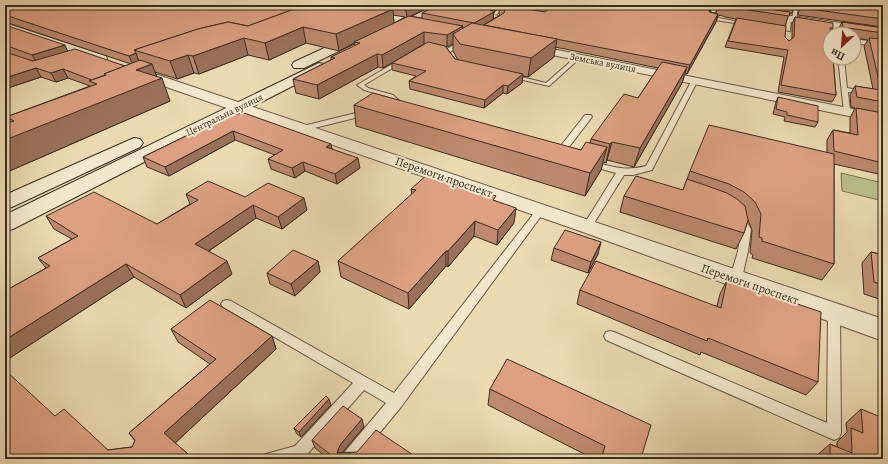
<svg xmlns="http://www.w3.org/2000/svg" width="888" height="464" font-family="Alegreya,serif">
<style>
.green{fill:#babf8a;stroke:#797556}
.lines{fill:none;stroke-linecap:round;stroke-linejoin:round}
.service-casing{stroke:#655746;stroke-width:2}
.minor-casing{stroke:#655746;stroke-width:2}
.tertiary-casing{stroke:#655746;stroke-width:2}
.secondary-casing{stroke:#382b23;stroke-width:2}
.service{fill:#f2e7cc;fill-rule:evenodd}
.minor{fill:#f2e7cc;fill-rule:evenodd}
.tertiary{fill:#f2e7cc;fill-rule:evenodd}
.secondary{fill:#f2e7cc;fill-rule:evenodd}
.wall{fill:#be8a6f;stroke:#382b23;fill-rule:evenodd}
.shaded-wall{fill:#9b715a;stroke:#382b23}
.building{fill:#dda181;stroke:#382b23}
.labels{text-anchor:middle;stroke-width:4;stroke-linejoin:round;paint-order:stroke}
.far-street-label{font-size:10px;fill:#382b23;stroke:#f2e7cc}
.street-label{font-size:12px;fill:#382b23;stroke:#f2e7cc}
</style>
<rect width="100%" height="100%" fill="#ebdab0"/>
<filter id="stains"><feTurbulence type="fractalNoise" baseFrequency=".005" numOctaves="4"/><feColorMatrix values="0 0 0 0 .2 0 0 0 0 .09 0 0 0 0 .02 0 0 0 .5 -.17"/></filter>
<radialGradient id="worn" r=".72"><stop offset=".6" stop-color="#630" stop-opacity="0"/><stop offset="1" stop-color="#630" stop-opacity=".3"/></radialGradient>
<path class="green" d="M 841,173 L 883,183 L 883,201 L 842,191 Z"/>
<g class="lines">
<defs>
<g id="service">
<path d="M 715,7 L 717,8 L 713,17 L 750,24 L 748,25 L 708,19 L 713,8 Z"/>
<path d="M 794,7 L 814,7 L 816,8 L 798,9 L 796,19 L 794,20 L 792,19 Z"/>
<path d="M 499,9 L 515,12 L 513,13 L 502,11 L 495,15 L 503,17 L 503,19 L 497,23 L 493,23 L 493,21 L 497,19 L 488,16 Z"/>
<path d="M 789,18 L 791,19 L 790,31 L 771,28 L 774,26 L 786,28 L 787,19 Z"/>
<path d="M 833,24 L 835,25 L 837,34 L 831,34 L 831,25 Z"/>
<path d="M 465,39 L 467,40 L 467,42 L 450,52 L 433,48 L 436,46 L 447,49 Z"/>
<path d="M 854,39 L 883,43 L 883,47 L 854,43 Z"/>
<path d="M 578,55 L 581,57 L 580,58 L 549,86 L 506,76 L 509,74 L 546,83 Z"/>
<path d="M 838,58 L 844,58 L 847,88 L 883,94 L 883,98 L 848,92 L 850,111 L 846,113 L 844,112 Z"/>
<path d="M 401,59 L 406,60 L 364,85 L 368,88 L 393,95 L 408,109 L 404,111 L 389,97 L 364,90 L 357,85 Z"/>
<path d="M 695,78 L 698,80 L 652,170 L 633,175 L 624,175 L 591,228 L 585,228 L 583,226 L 616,173 L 587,165 L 586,163 L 587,161 L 590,161 C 612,166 622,172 646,166 L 692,80 Z"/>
<path d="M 364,111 L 367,111 L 367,115 L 302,131 L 298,129 L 299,127 Z"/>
<path d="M 585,115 L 591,115 L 592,117 L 562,156 L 556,156 L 556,152 Z"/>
<path d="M 541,207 L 546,210 L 544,212 L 401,407 L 358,459 L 340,459 L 343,454 L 386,403 L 364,390 L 304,458 L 263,459 L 266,454 L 295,446 L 353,383 L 223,307 L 221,304 L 223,301 L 227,300 L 231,301 L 394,393 L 538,208 Z"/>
<path d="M 739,214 L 742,215 L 751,229 L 748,251 L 742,278 L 740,281 L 732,281 L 730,278 L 738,251 L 741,229 L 734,217 Z"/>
<path d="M 834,308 L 838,310 L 840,313 L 841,433 L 839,438 L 834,440 L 606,340 L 604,336 L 606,332 L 610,331 L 614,332 L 827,423 L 828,313 L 830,310 Z"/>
</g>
<path id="minor" d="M 527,44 L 883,115 L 883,123 L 523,49 L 522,47 Z"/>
<g id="tertiary">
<path d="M 689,5 L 715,5 L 883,29 L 883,35 L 694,8 Z"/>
<path d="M 5,23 L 106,56 L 107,59 L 106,62 L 96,62 L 5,30 Z"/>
<path d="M 134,67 L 883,319 L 883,341 L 580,231 L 129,74 L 127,71 L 129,68 Z"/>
</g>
<g id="secondary">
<path d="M 418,5 L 431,5 L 429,7 L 304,68 L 294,68 L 292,65 L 294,62 Z"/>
<path d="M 319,63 L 324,64 L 326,67 L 324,70 L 13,229 L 5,231 L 5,215 Z"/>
<path d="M 134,138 L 140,139 L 143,143 L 140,147 L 12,207 L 5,209 L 5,195 Z"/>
</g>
</defs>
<use href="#service" class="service-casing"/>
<use href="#minor" class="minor-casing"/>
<use href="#tertiary" class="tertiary-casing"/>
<use href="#secondary" class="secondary-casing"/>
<use href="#service" class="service"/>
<use href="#minor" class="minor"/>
<use href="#tertiary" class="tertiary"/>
<use href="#secondary" class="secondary"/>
</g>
<g class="wall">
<path d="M 5,5 L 433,5 L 410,16 L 422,18 L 422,13 L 438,5 L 712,5 L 710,12 L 716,13 L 719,5 L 799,5 L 795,7 L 791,14 L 789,14 L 785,26 L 785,37 L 789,41 L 792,39 L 792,24 L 795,17 L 833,28 L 831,33 L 836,95 L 832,102 L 778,92 L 784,57 L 725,47 L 736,19 L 725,17 L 720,15 L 719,16 L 718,16 L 716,22 L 687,74 L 685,74 L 682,83 L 634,167 L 607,160 L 606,163 L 603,162 L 601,170 L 585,196 L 356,126 L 354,105 L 581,150 L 590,143 L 591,139 L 638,98 L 658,68 L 555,47 L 554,57 L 528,77 L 523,76 L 522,83 L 507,94 L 503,93 L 484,108 L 410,89 L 409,81 L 416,76 L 392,70 L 392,63 L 383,68 L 378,67 L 319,99 L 296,93 L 293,79 L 331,60 L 331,57 L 355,46 L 354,43 L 339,51 L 306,43 L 269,60 L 248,55 L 199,74 L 194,73 L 177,79 L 155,72 L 157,77 L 170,101 L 5,173 L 5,124 L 9,122 L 6,117 L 90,86 L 68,78 L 56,82 L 41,77 L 5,89 L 5,25 L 68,51 L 125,66 L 131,64 L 5,22 ZM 499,8 L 499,14 L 500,15 L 493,19 L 494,12 ZM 393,15 L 405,17 L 394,23 ZM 424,44 L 425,44 L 402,57 ZM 453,44 L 453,51 L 458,60 L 455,59 L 446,47 Z"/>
<path d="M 802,5 L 855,5 L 854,7 L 860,5 L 883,5 L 883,27 L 798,15 L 799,10 Z"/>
<path d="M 842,22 L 883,28 L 883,175 L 834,164 L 834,264 L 822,280 L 752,258 L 753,255 L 750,253 L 752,230 L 748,220 L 744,233 L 736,249 L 620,212 L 624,196 L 683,190 L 690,171 L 827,153 L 827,140 L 833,130 L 850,133 L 850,118 L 855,108 L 851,107 L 850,95 L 855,86 L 873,89 L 864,46 L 868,40 L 854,38 L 854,34 L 837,34 L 838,33 L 838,30 Z"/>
<path d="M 778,97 L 818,122 L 815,127 L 784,121 L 785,117 L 773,114 L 776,102 Z"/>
<path d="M 229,115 L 332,149 L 360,168 L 337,184 L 305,171 L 295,178 L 271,169 L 268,159 L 275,155 L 235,140 L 169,176 L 147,167 L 143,157 Z"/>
<path d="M 411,189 L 496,201 L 514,223 L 497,245 L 474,236 L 448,267 L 446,266 L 409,309 L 341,277 L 338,261 L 412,195 Z"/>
<path d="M 186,194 L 245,197 L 307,210 L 282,229 L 256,218 L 209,251 L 232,274 L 186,308 L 134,277 L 5,361 L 5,291 L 46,268 L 38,258 L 72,239 L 54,229 L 46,216 L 157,224 L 190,204 Z"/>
<path d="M 554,248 L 598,254 L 588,273 L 551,260 Z"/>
<path d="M 871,252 L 883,255 L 883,306 L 882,300 L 864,294 L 862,263 Z"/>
<path d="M 318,261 L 320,272 L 295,296 L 270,284 L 267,273 Z"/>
<path d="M 727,280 L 818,382 L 806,395 L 701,352 L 700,355 L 577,304 L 580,290 L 717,306 L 720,294 Z"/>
<path d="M 171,329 L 272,336 L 276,349 L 175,443 L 189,455 L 193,459 L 5,459 L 55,416 L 108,450 L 132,447 L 135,441 L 129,433 L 210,364 L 178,342 Z"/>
<path d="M 490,389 L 642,455 L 650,459 L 594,459 L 488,405 Z"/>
<path d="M 331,405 L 301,437 L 297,434 L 294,428 Z"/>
<path d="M 861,409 L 883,459 L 815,459 L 815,457 L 830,444 L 837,447 L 837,442 L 847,432 L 846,423 Z"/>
<path d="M 364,427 L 342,452 L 419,459 L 329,459 L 315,448 L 312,440 Z"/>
</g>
<g class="shaded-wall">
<path d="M 417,5 L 433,5 L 407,18 L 406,10 Z"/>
<path d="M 492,5 L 500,5 L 500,7 L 499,8 L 487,16 L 487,8 Z"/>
<path d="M 393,9 L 394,24 L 354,42 L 354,43 L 339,51 L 336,34 Z"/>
<path d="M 494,12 L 493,19 L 474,31 L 474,23 Z"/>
<path d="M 718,14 L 716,22 L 687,74 L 690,65 Z"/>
<path d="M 463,26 L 462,38 L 453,34 L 453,44 L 447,47 L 447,35 Z"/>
<path d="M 303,27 L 306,43 L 269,60 L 265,43 Z"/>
<path d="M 424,32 L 424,44 L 383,68 L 382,55 Z"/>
<path d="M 244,38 L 248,55 L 199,74 L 193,56 Z"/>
<path d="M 557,39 L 554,57 L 528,77 L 531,58 Z"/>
<path d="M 65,45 L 69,54 L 37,63 L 32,55 Z"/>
<path d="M 136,53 L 139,62 L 133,65 L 129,56 Z"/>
<path d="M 377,54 L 378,67 L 319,99 L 317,85 Z"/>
<path d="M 188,55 L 194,73 L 177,79 L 170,61 Z"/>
<path d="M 152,64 L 158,80 L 162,78 L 170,101 L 5,173 L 5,140 L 109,80 Z"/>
<path d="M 687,67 L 682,83 L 634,167 L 640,148 Z"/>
<path d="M 36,68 L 41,77 L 5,89 L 5,78 Z"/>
<path d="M 63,69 L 68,78 L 56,82 L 51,73 Z"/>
<path d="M 523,74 L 522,83 L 507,94 L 508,86 Z"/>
<path d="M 503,85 L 503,93 L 484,108 L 485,100 Z"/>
<path d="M 233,131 L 235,140 L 169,176 L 165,167 Z"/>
<path d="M 612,142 L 607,160 L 606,163 L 610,144 Z"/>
<path d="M 331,144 L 333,153 L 326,147 Z"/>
<path d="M 607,147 L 601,170 L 585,196 L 590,173 Z"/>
<path d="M 358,158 L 360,168 L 337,184 L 335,174 Z"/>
<path d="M 303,162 L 305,171 L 295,178 L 292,168 Z"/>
<path d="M 304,198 L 307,210 L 282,229 L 278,217 Z"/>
<path d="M 253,205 L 256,218 L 200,257 L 195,244 Z"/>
<path d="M 516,208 L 514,223 L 497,245 L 498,230 Z"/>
<path d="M 475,221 L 474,236 L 448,267 L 448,251 Z"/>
<path d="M 601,242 L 598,254 L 588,273 L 591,262 Z"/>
<path d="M 446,251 L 446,266 L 409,309 L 408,293 Z"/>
<path d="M 227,261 L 232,274 L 186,308 L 180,295 Z"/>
<path d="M 318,261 L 320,272 L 295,296 L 291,284 Z"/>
<path d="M 126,264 L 134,277 L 5,361 L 5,340 Z"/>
<path d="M 272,336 L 276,349 L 173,445 L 164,433 Z"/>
<path d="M 329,399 L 331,405 L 301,437 L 299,432 Z"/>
<path d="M 362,419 L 364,427 L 342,453 L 337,453 L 340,445 Z"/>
<path d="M 189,455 L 193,459 L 185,459 Z"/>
</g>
<g class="building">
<path d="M 5,5 L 305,5 L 248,26 L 228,22 L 198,29 L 134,50 L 136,53 L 129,56 L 5,15 Z"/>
<path d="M 305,5 L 374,5 L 393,9 L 336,34 L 303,27 L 265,43 L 244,38 L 193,56 L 188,55 L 170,61 L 134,50 L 198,29 L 228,22 L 248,26 Z"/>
<path d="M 382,5 L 417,5 L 406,10 Z"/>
<path d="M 438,5 L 492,5 L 487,8 L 494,12 L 474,23 L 422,13 Z"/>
<path d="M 503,5 L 545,12 L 548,10 L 547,8 L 529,5 L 712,5 L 709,12 L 718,14 L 690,65 L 484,25 L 504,13 L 505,9 L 500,7 Z"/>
<path d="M 724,5 L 738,5 L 790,12 L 789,16 L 728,7 Z"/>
<path d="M 781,5 L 795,5 L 795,7 Z"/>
<path d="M 802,5 L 836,5 L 855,7 L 862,5 L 883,5 L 883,19 L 802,8 Z"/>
<path d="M 409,16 L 463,26 L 447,35 L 424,32 L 382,55 L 377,54 L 317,85 L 293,79 L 335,58 L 331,57 L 360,43 L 354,42 Z"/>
<path d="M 795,17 L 833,23 L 833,28 L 830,28 L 831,34 L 830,34 L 830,58 L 833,58 L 836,95 L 781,85 L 788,50 L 728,41 L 737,18 L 786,26 L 785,37 L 789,41 L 794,37 Z"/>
<path d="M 842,22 L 883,28 L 883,33 L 841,27 L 843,26 Z"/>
<path d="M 472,23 L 557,39 L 531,58 L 460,44 L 453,34 Z"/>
<path d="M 5,25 L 65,45 L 32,55 L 5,45 Z"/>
<path d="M 869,38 L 883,39 L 883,82 L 879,81 Z"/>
<path d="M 428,42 L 445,46 L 455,59 L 523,74 L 508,86 L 503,85 L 485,100 L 409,81 L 426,71 L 392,63 Z"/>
<path d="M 75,49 L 125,66 L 104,74 L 105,75 L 92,80 L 63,69 L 51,73 L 36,68 L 5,78 L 5,52 L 33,61 Z"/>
<path d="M 140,60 L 152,64 L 136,70 L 162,78 L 5,140 L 5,124 L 14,121 L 6,117 L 97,84 L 89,81 L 106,75 L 104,74 Z"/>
<path d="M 662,62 L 687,67 L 640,148 L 612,142 L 610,144 L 591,139 L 624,94 L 638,98 Z"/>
<path d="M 855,86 L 881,90 L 880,88 L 883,89 L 883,102 L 857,97 Z"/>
<path d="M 373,93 L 581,150 L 586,142 L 607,147 L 590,173 L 354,105 Z"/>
<path d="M 778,97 L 818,106 L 818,122 L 787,115 L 787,112 L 776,109 Z"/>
<path d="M 856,108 L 883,113 L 883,163 L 834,151 L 833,130 L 858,135 Z"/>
<path d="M 244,113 L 331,144 L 326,147 L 358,158 L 335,174 L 303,162 L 292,168 L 268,159 L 283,150 L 233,131 L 165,167 L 143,157 L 229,115 Z"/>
<path d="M 709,125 L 834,154 L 834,264 L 762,241 L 762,238 L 759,237 L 761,214 L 755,202 L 744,192 L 729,184 L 690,171 Z"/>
<path d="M 429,173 L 496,196 L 493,200 L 516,208 L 498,230 L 475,221 L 448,251 L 446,251 L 408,293 L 338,261 L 416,190 L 411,189 Z"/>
<path d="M 636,176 L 683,190 L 687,179 L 699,183 L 727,193 L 737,199 L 745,206 L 748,220 L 744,233 L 624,196 Z"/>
<path d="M 208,181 L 245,197 L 268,183 L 304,198 L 278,217 L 253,205 L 195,244 L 227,261 L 180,295 L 126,264 L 5,340 L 5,291 L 50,266 L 38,258 L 78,236 L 46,216 L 94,192 L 157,224 L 198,200 L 186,194 Z"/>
<path d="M 565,230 L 601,242 L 591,262 L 554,248 Z"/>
<path d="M 293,250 L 318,261 L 291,284 L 267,273 Z"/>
<path d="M 871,252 L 883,255 L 883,285 L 874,282 Z"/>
<path d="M 596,261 L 721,308 L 727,280 L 821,312 L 818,382 L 708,338 L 707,341 L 580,290 Z"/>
<path d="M 210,300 L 272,336 L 164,433 L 189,455 L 185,459 L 5,459 L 5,370 L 55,416 L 64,409 L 108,450 L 132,447 L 135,440 L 129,433 L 216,359 L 171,329 Z"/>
<path d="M 507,359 L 651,425 L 642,455 L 650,459 L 601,459 L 605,446 L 490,389 Z"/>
<path d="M 326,396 L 329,399 L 299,432 L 294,428 Z"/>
<path d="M 343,406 L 362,419 L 340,445 L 337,453 L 357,452 L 376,430 L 419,459 L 336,459 L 312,440 Z"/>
<path d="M 861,409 L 883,418 L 883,459 L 830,459 L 830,444 L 852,453 L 851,428 L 863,433 Z"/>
</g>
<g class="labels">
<g class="far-street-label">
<text transform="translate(603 62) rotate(11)" y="4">Земська вулиця</text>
<text transform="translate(224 114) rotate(-26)" y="4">Центральна вулиця</text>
</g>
<g class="street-label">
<text transform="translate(444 177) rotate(19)" y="4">Перемоги проспект</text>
<text transform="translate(750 284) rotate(19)" y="4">Перемоги проспект</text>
</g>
</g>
<rect width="888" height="464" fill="none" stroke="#ebdab0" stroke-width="20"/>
<rect x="6" y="6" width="876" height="452" fill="none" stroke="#382b23" stroke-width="2"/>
<rect x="10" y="10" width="868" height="444" fill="none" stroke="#382b23"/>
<g transform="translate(842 46) rotate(206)"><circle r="19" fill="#f2e7cc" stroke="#a89c88"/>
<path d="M0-3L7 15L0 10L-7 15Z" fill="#8f2418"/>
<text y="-6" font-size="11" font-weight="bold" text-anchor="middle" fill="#382b23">Пн</text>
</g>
<rect width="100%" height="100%" filter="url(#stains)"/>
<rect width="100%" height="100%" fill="url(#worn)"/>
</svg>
